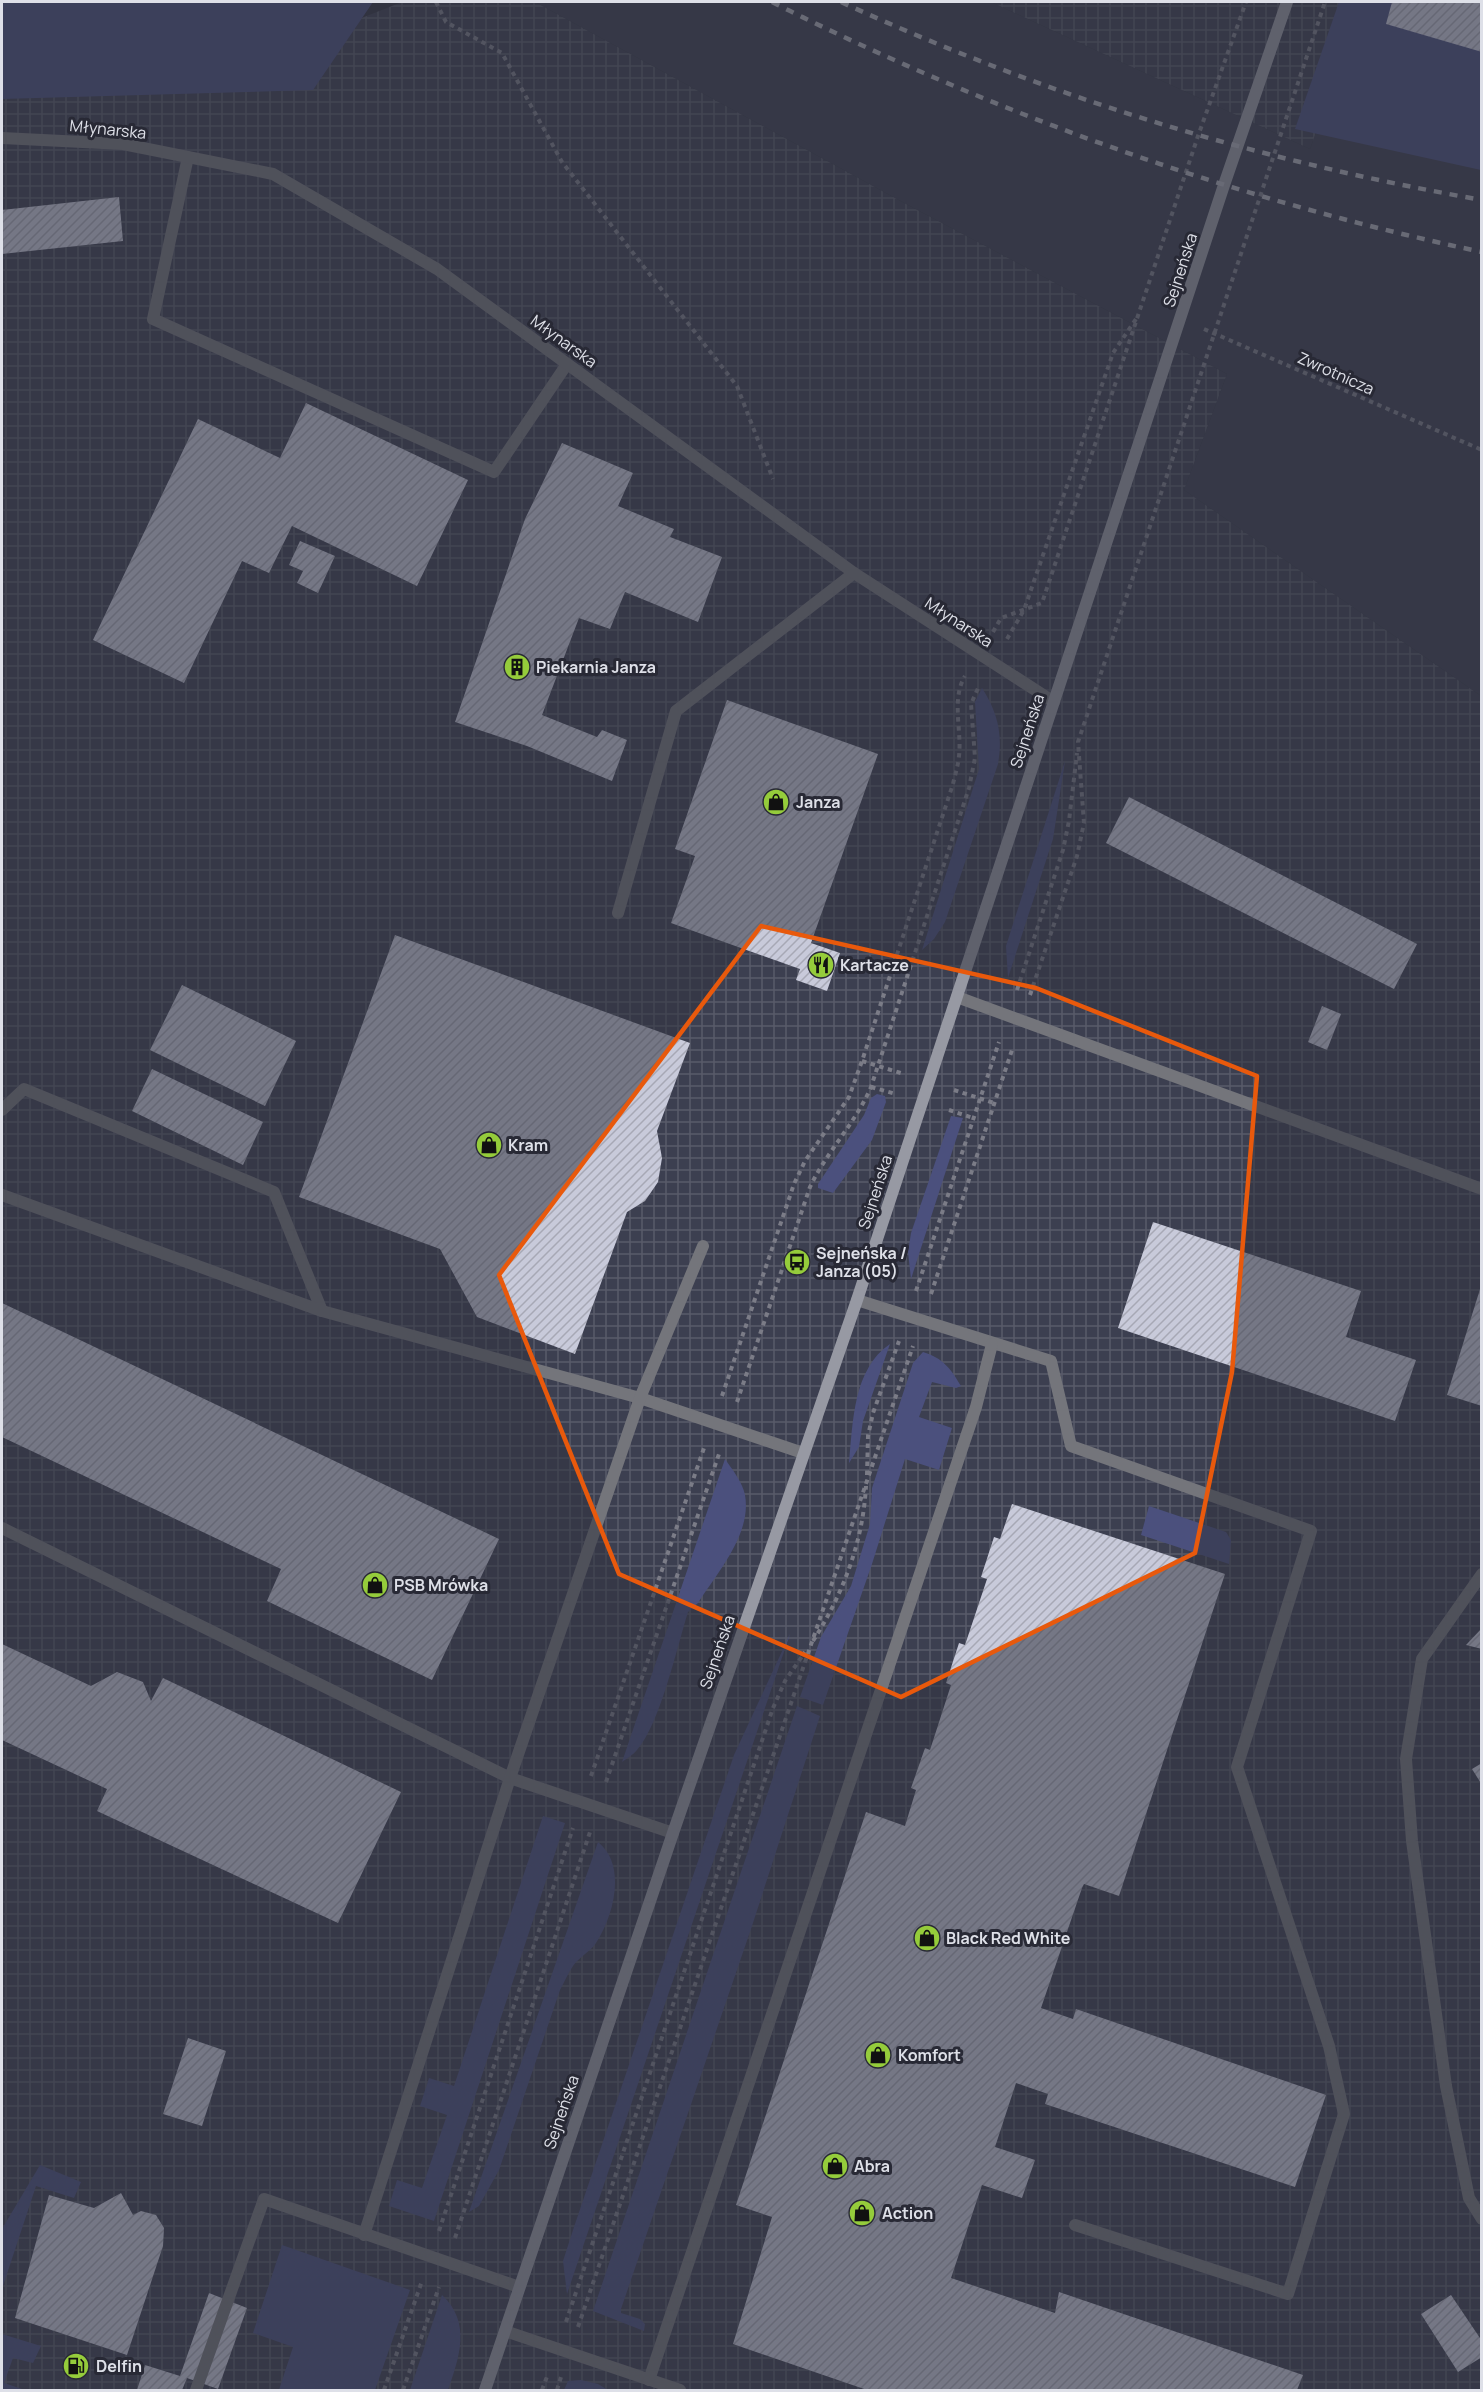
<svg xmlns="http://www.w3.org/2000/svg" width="1483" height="2392" font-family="Manrope,sans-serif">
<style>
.built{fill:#3c3f50}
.industrial{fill:url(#industrial-grid)}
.grass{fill:#4b507d}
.building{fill:url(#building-hatch)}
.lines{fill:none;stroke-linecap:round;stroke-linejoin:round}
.path{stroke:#7b7c87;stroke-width:4;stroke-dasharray:4.5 4.5;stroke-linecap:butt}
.lane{stroke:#74757b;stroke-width:12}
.street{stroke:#74757b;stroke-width:12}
.secondary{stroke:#9799a3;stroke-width:12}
.rail{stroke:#acadb7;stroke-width:4.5;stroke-dasharray:8 8;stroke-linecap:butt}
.marked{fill:none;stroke:#e8590c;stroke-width:4.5;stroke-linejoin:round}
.labels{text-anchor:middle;stroke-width:6;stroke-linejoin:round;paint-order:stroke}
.street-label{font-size:16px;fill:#dee0e8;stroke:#282935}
.poi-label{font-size:16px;font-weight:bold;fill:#dee0e8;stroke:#282935;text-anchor:start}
</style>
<defs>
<pattern id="industrial-grid" width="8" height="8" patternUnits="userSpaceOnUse" patternTransform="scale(1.5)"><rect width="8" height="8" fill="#3c3f50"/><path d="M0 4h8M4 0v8" fill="none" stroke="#585a69"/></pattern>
<pattern id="building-hatch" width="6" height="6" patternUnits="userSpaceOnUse" patternTransform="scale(1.5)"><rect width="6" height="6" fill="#c8cada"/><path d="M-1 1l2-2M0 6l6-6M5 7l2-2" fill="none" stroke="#a7a8b5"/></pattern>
</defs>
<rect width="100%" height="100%" fill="#323340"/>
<path class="built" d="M 535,2 L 991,2 L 1310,149 L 1363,2 L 1481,2 L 1481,696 L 1184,490 L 1227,374 L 906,204 Z"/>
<g class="industrial">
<path d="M 402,2 L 535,2 L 906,204 L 1227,374 L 1184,490 L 1481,696 L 1481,2390 L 2,2390 L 2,61 L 321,34 Z"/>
<path d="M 991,2 L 1363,2 L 1310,149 Z"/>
</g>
<g class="grass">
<path d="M 2,2 L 373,2 L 313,90 L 2,99 Z"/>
<path d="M 1339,2 L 1481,2 L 1481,170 L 1295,129 Z"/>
<path d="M 982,688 C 998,713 1003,735 998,764 L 945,922 L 934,939 L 922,950 L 979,769 L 975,702 Z"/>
<path d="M 1065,761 L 1053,839 L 1008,978 L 1006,946 Z"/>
<path d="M 877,1094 L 885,1096 L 886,1102 L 872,1140 L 833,1193 L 818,1188 L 818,1184 L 864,1115 L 871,1098 Z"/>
<path d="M 951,1116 L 963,1118 L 911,1279 L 908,1252 L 911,1233 Z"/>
<path d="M 890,1344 L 863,1421 L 859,1447 L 849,1463 C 853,1422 853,1369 890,1344 Z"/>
<path d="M 923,1352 C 943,1358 951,1369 961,1386 L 956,1388 L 932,1382 L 919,1417 L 952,1428 L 939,1470 L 905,1459 L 872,1564 L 823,1705 L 800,1697 L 821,1637 L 851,1586 L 870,1524 L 872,1488 L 913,1363 Z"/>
<path d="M 725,1459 C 732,1469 743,1483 745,1495 C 752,1534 717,1573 698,1603 L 688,1612 C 677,1647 660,1724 637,1750 C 633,1755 627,1758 622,1762 Z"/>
<path d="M 1149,1506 L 1226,1532 L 1231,1540 L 1229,1564 L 1141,1535 Z"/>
<path d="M 790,1634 L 567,2294 L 563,2261 L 574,2227 L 734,1755 Z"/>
<path d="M 797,1706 L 820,1716 L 752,1926 L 621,2309 L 621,2313 L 640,2319 L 645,2324 L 644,2331 L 593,2311 Z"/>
<path d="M 543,1816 L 565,1823 L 434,2221 L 389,2206 L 397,2180 L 422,2188 L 447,2115 L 420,2106 L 429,2078 L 454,2086 Z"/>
<path d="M 598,1842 C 627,1865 614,1915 596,1943 C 590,1952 579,1957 573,1966 C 568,1973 564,1983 560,1990 L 499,2170 L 479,2206 L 469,2212 Z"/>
<path d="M 40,2165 L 81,2182 L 74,2198 L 36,2186 L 2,2289 L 2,2229 Z"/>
<path d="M 282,2245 L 410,2290 L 375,2390 L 279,2390 L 293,2347 L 253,2333 Z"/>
<path d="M 442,2295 C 472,2323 459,2358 448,2390 L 410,2390 Z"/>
<path d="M 2,2334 L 41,2346 L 33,2363 L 13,2358 L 4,2383 L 25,2390 L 2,2390 Z"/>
<path d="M 581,2380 L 598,2384 L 608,2390 L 564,2390 L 568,2381 Z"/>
</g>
<g class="building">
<path d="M 1392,2 L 1482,2 L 1482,52 L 1386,24 Z"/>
<path d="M 119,197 L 123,241 L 2,254 L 2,210 Z"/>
<path d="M 306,403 L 468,480 L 417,586 L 292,526 L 269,573 L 242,561 L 184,683 L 93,640 L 198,419 L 280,458 Z"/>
<path d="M 562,443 L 633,473 L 618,506 L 674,529 L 670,537 L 722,557 L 698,622 L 625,592 L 610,629 L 579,618 L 542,715 L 597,737 L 602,730 L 627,740 L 612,781 L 527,746 L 455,722 L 525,519 Z"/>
<path d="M 300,541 L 335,556 L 318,593 L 297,583 L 303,571 L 289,565 Z"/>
<path d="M 727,700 L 878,754 L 811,943 L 840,953 L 827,991 L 796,980 L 800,969 L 671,923 L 695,856 L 675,849 Z"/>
<path d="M 1129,797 L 1417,944 L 1394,989 L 1106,843 Z"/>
<path d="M 395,935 L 690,1043 L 657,1131 L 662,1158 L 658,1182 L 645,1201 L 627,1212 L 575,1354 L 477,1317 L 440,1249 L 299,1197 Z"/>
<path d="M 182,985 L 296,1041 L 265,1106 L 150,1050 Z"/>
<path d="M 1322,1006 L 1341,1014 L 1327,1050 L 1308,1042 Z"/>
<path d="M 152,1069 L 263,1122 L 243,1165 L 132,1111 Z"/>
<path d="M 1153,1222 L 1361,1291 L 1346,1337 L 1416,1360 L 1395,1421 L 1118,1328 Z"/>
<path d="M 1481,1286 L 1482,1286 L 1482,1406 L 1447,1395 Z"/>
<path d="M 2,1303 L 499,1539 L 432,1680 L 267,1601 L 281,1569 L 2,1437 Z"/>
<path d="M 1012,1504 L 1225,1574 L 1119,1896 L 1084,1884 L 1082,1888 L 1041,2008 L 1073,2019 L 1076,2009 L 1326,2095 L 1295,2187 L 1045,2104 L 1048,2094 L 1016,2083 L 995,2147 L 1035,2160 L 1022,2198 L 982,2185 L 951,2278 L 1055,2313 L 1059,2292 L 1303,2375 L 1297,2390 L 867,2390 L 733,2344 L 772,2217 L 736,2205 L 866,1812 L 905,1826 L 916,1790 L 911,1788 L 925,1748 L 930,1750 L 951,1685 L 946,1683 L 959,1643 L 965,1645 L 987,1579 L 981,1577 L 994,1537 L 1000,1539 Z"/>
<path d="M 1482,1628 L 1482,1649 L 1466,1645 Z"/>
<path d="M 2,1644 L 91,1686 L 117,1672 L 143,1682 L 151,1701 L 163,1678 L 401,1792 L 338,1923 L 97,1811 L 107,1789 L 2,1740 Z"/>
<path d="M 1482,1763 L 1482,1785 L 1472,1769 Z"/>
<path d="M 188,2038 L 226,2051 L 202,2126 L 163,2114 Z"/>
<path d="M 121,2193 L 133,2215 L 141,2211 L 156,2215 L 164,2228 L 163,2246 L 127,2355 L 15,2318 L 49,2195 L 94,2208 Z"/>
<path d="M 209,2293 L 247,2308 L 218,2389 L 187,2378 L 182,2390 L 137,2390 L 145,2365 L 180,2376 Z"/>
<path d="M 1451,2295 L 1482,2341 L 1482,2357 L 1458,2372 L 1421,2314 Z"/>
</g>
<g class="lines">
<g class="path">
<path d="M 436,2 L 446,22 L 502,53 L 562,162 L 737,386 L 773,479"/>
<path d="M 1204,329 L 1482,450"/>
<path d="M 993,632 L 1001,618 L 1042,603 L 1198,136 L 1246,2"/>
<path d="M 1007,639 L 1024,610 L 1113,353 L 1138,316"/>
<path d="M 1017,990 L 1063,850 L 1069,821 L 1077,753"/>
<path d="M 1030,995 L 1077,856 L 1084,823 L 1078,742 L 1325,2"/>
<path d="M 862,1061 L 904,1074"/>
<path d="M 871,1087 L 896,1094"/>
<path d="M 954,1090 L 994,1103"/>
<path d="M 949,1110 L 973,1118"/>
<path d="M 916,1291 L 999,1042"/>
<path d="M 931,1294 L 1013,1047"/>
<path d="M 722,1396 L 794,1184 L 805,1161 L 849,1097 L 862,1061 L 953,784 C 955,775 958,766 959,756 C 962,731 951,699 965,676"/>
<path d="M 737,1402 L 810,1187 C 827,1151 855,1124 871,1087 L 969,788 L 975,758 L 971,704 L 979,686"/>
<path d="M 867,1475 L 868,1436 L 873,1413 L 899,1341"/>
<path d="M 813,1641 C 843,1594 863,1542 866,1486"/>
<path d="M 591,1776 L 704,1448"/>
<path d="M 606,1782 L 719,1454"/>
<path d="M 439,2231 L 573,1828"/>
<path d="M 455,2238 L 590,1832"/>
<path d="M 566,2322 L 773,1708 L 785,1681 L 805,1652"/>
<path d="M 578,2327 L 913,1346"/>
<path d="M 384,2390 L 422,2281"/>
<path d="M 403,2390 L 439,2287"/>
<path d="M 542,2390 L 548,2374"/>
<path d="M 557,2390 L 561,2377"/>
</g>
<g class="lane">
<path d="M 188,157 L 153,319 L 494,472 L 567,364"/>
<path d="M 618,913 L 676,711 L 854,573"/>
<path d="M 2,1110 L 24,1089 L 274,1192 L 322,1311"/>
<path d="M 2,1195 L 322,1311 L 640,1398 L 803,1453"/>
<path d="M 857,1300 L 1051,1361 L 1071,1446 L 1311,1531 L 1237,1767 L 1329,2046 L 1344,2114 L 1288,2294 L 1075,2225"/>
<path d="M 2,1528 L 510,1778 L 673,1833"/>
<path d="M 1482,1574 L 1422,1659 L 1406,1759 L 1412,1841 L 1446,2086 L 1469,2198 L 1482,2219"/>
<path d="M 364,2235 L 510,1778 L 640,1398 L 703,1246"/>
<path d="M 505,2331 L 680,2390"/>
<path d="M 649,2380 L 976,1407 L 992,1344"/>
<path d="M 196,2390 L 264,2199 L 519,2287"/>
</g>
<g class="street">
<path d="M 2,138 L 123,144 L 273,174 L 437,269 L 854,573 L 1054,702"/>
<path d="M 957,997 L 1482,1189"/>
</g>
<path class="secondary" d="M 485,2390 L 673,1833 L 857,1300 L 1224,185 L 1287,2"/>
<g class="rail">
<path d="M 772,2 C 997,115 1236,200 1482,252"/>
<path d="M 841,2 C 1051,98 1254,160 1482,200"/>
</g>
</g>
<path d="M0 0H1483V2392H0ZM 761,926 L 1036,988 L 1257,1076 L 1232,1372 L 1195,1553 L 901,1697 L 619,1574 L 499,1275 Z" fill="#323340" fill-opacity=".55" fill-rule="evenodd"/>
<path class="marked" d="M 761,926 L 1036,988 L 1257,1076 L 1232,1372 L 1195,1553 L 901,1697 L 619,1574 L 499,1275 Z"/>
<defs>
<symbol id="building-disc" viewBox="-11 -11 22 22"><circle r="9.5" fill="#95cc3b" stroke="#282935"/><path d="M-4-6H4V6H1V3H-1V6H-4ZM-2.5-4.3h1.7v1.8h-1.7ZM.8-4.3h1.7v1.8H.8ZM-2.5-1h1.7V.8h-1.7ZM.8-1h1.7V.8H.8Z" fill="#111"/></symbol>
<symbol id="shop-disc" viewBox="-11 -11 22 22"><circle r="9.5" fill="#95cc3b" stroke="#282935"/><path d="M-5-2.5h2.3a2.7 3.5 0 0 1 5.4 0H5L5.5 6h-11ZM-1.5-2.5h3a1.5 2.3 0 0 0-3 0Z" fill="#111"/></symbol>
<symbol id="restaurant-disc" viewBox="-11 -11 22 22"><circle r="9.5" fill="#95cc3b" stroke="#282935"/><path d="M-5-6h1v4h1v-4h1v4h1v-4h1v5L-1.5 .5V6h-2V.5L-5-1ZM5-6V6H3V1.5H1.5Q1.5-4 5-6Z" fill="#111"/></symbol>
<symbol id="bus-disc" viewBox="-11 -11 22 22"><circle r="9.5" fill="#95cc3b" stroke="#282935"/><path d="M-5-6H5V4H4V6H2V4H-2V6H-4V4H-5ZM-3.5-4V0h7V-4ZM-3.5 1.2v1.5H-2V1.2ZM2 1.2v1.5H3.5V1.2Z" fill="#111"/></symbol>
<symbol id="fuel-disc" viewBox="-11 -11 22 22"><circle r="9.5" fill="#95cc3b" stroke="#282935"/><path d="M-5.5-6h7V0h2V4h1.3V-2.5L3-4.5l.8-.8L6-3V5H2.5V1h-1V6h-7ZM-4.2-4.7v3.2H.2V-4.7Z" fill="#111"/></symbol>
</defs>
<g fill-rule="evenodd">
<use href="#building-disc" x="502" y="652" width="30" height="30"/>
<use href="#shop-disc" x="761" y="787" width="30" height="30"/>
<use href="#restaurant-disc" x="806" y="950" width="30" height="30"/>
<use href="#shop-disc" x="474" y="1130" width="30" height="30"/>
<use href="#bus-disc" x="782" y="1247" width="30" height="30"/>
<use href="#shop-disc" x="360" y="1570" width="30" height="30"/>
<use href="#shop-disc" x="912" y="1923" width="30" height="30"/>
<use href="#shop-disc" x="863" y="2040" width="30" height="30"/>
<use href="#shop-disc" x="820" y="2151" width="30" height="30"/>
<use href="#shop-disc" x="847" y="2198" width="30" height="30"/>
<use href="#fuel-disc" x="61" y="2351" width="30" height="30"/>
</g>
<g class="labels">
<g class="street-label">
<text transform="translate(108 129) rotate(6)" y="6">Młynarska</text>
<text transform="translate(1180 270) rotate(-72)" y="6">Sejneńska</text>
<text transform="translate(564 341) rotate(36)" y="6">Młynarska</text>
<text transform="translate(1336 373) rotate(24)" y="6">Zwrotnicza</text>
<text transform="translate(959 622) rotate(33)" y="6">Młynarska</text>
<text transform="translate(1027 731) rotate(-72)" y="6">Sejneńska</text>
<text transform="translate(875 1192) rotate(-72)" y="6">Sejneńska</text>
<text transform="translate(717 1652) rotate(-71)" y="6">Sejneńska</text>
<text transform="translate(561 2112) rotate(-71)" y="6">Sejneńska</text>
</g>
<g class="poi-label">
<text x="536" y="673">Piekarnia Janza</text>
<text x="796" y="808">Janza</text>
<text x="840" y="971">Kartacze</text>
<text x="508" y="1151">Kram</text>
<text x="816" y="1259">Sejneńska /<tspan x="816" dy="18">Janza (05)</tspan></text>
<text x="394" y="1591">PSB Mrówka</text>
<text x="946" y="1944">Black Red White</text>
<text x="898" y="2061">Komfort</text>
<text x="854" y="2172">Abra</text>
<text x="882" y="2219">Action</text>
<text x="96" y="2372">Delfin</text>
</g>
</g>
<rect width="1483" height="2392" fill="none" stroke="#dee0e8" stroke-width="6"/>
</svg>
